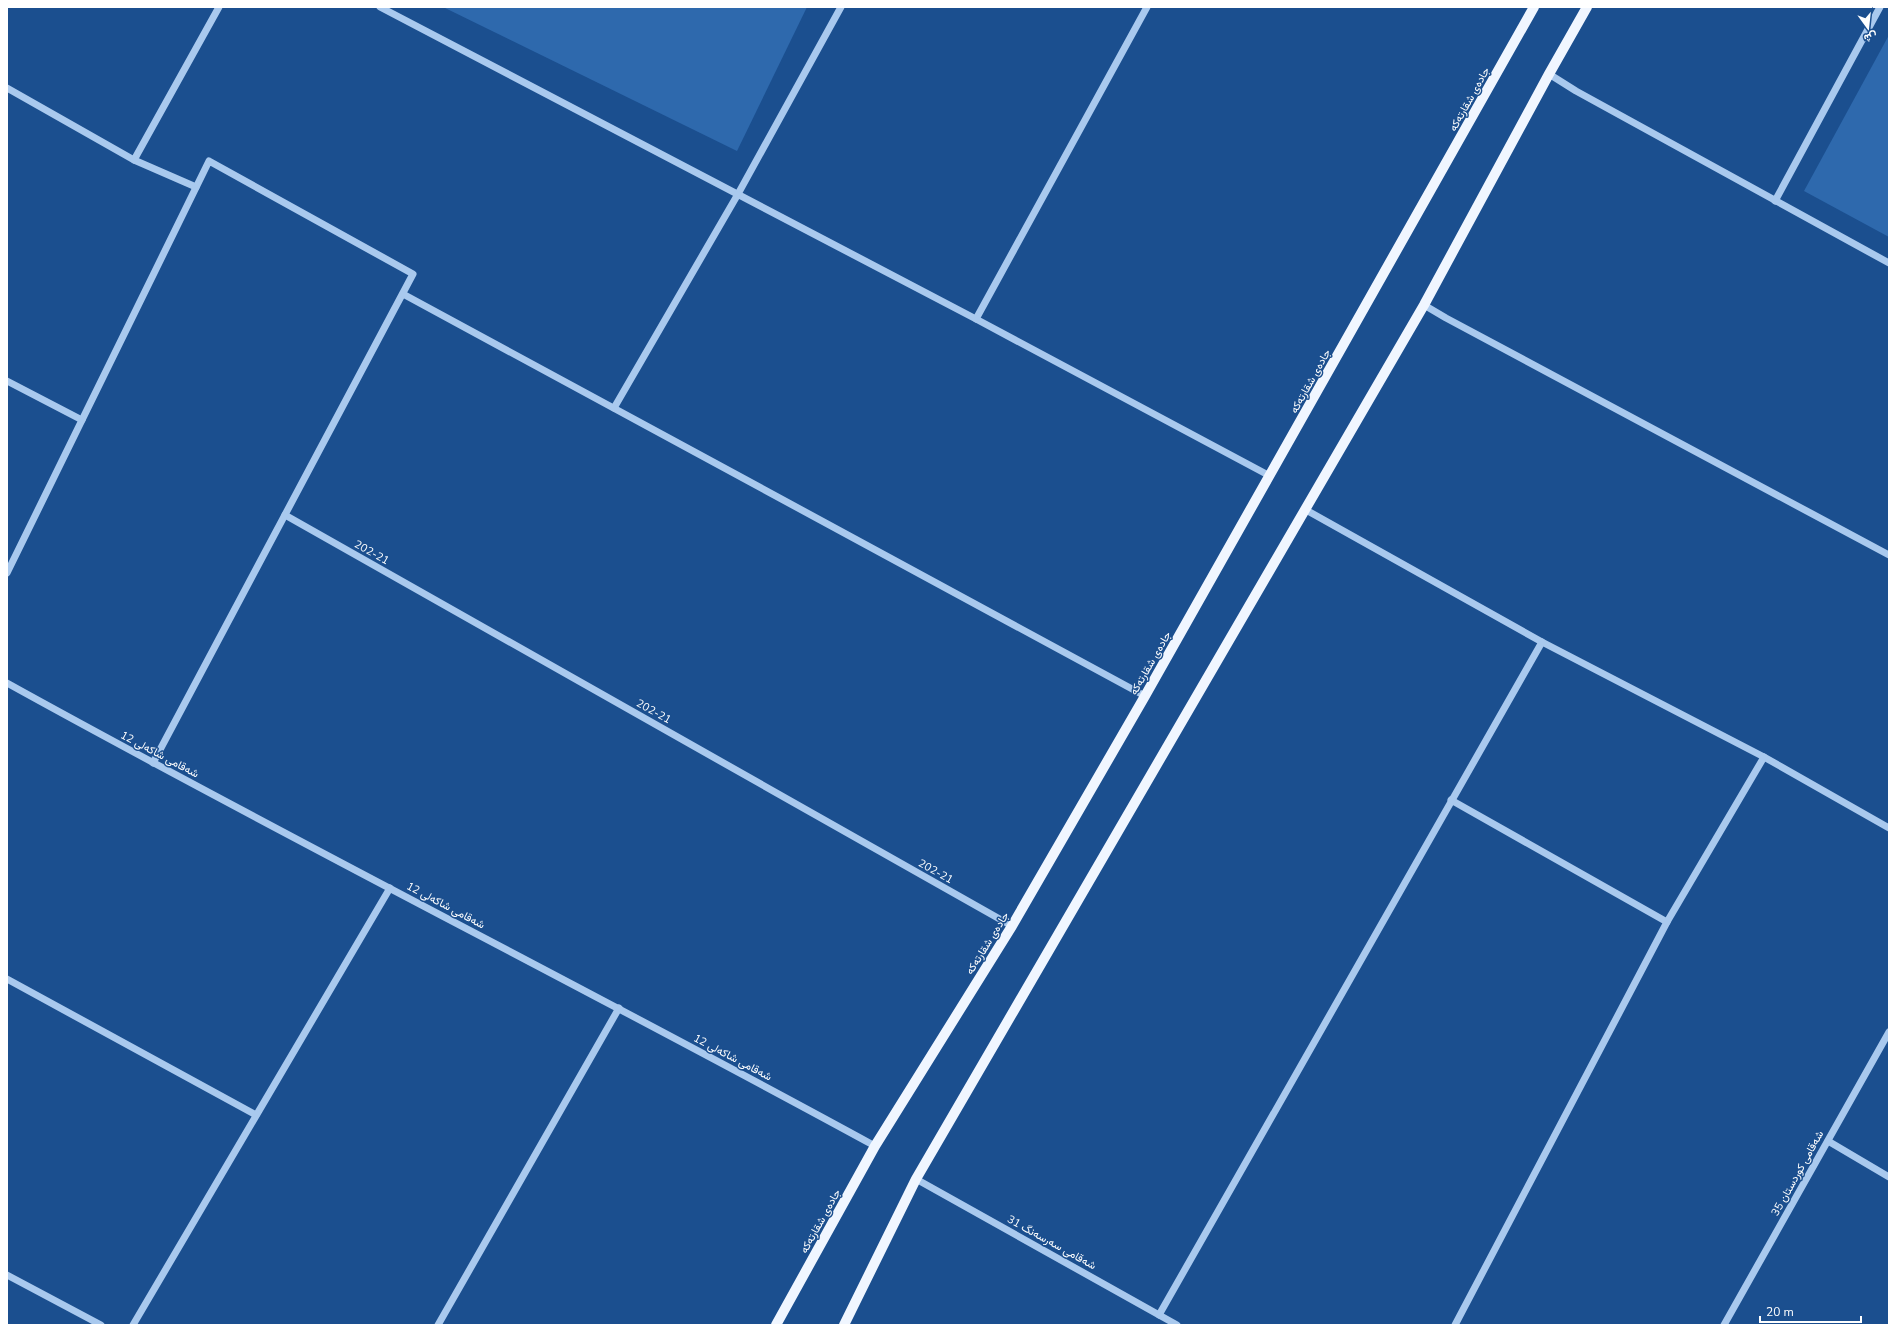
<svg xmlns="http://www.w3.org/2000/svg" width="1896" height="1332" font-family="'Nunito Sans',Vazirmatn,sans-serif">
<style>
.green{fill:#2e69ad}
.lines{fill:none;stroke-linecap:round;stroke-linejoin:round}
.minor{stroke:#a9c9ee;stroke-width:7}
.major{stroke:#f0f6ff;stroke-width:10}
.labels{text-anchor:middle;stroke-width:3;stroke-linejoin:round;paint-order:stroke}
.street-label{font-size:11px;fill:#fff;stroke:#1b4f8f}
</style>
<rect width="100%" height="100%" fill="#1b4f8f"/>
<g class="green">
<path d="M 443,7 L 807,7 L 737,151 Z"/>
<path d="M 1889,35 L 1889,237 L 1804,191 Z"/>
</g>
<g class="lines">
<g class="minor">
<path d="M 380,7 L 976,319 L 1270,476"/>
<path d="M 1549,74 L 1576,91 L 1889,263"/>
<path d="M 7,88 L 134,160 L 196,187"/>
<path d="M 134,160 L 219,7"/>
<path d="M 1775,201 L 1880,7"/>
<path d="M 403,294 L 1145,696"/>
<path d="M 1424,305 L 1446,318 L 1889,555"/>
<path d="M 976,319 L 1147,7"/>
<path d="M 7,381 L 82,420"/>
<path d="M 614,408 L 738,194 L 841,7"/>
<path d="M 1306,510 L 1542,642 L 1764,757 L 1889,828"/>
<path d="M 285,515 L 1012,926"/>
<path d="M 7,573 L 209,161 L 413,274 L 153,763"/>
<path d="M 7,683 C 294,842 588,989 875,1146"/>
<path d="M 1451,800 L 1667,922"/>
<path d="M 7,979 L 256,1115"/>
<path d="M 1828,1141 L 1889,1177"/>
<path d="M 916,1179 L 1177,1325"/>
<path d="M 7,1275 L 101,1325"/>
<path d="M 1159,1315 L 1542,642"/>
<path d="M 133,1325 L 390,888"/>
<path d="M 438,1325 L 619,1008"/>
<path d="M 1455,1325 L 1667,922 L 1764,757"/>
<path d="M 1724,1325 L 1889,1032"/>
</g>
<g class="major">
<path d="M 776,1325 L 875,1146 L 1012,926 L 1145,696 L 1534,7"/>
<path d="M 844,1325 L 916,1179 L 1424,305 L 1549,74 L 1587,7"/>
</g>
</g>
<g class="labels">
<g class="street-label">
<text transform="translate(1469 99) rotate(-61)" y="4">جادەی شقارتەکە</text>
<text transform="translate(1310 381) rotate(-61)" y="4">جادەی شقارتەکە</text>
<text transform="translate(372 552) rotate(29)" y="4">202-21</text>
<text transform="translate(1150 663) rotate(-60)" y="4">جادەی شقارتەکە</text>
<text transform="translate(654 711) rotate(29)" y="4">202-21</text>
<text transform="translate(160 754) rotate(28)" y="4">شەقامی شاکەلی 12</text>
<text transform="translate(936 871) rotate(29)" y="4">202-21</text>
<text transform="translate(446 905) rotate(28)" y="4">شەقامی شاکەلی 12</text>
<text transform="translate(987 943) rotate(-58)" y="4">جادەی شقارتەکە</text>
<text transform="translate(733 1057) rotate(28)" y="4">شەقامی شاکەلی 12</text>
<text transform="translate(1797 1173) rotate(-61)" y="4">شەقامی کوردستان 35</text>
<text transform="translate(820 1221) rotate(-61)" y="4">جادەی شقارتەکە</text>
<text transform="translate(1052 1242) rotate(29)" y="4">شەقامی سەرسەنگ 31</text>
</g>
</g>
<rect width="1896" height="1332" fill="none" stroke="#ffffff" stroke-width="16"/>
<g transform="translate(1868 28) rotate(165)" stroke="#1b4f8f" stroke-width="3" paint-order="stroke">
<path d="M0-3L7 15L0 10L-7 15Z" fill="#ffffff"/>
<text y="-6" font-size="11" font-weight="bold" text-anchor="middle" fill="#ffffff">ش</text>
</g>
<path d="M1760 1316v6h101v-6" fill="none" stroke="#ffffff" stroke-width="2"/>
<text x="1766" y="1316" font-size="12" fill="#ffffff" stroke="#1b4f8f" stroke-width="3" paint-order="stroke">20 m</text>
</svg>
